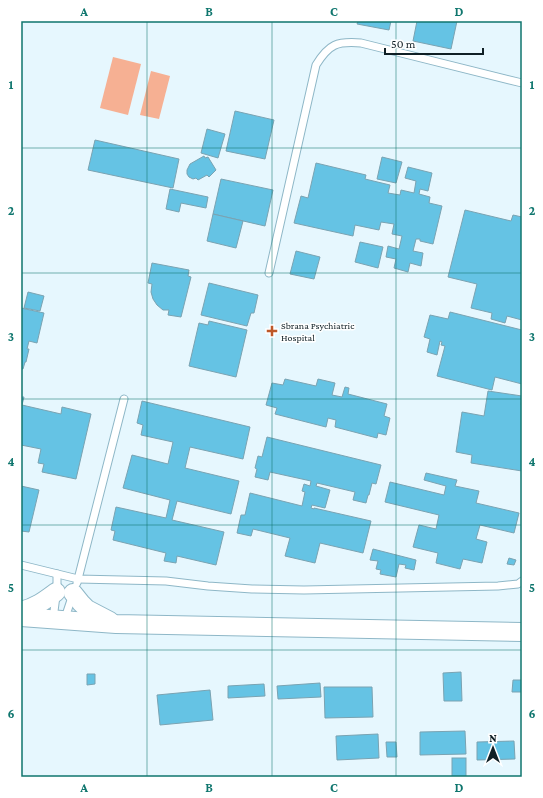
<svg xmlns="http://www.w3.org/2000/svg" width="543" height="798" font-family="'Crimson Pro',serif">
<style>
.green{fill:#f6b093}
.building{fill:#65c3e4;stroke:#7aa3b2}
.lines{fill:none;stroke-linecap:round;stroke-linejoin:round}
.lane-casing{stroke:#8eb7c7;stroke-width:9}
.secondary-casing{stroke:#8eb7c7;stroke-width:20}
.lane{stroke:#fff;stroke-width:7}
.secondary{stroke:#fff;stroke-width:18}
.grid{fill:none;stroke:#0f766e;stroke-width:1;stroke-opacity:0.55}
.poi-dot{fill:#bd5728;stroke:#fff;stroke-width:1.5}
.labels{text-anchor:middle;stroke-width:3;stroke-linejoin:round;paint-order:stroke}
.poi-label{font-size:10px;fill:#0f1f25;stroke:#fff;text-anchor:start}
.neatline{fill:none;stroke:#0f766e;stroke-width:1.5}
.grid-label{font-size:13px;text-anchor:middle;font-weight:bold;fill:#0f766e}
</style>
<rect width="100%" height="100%" fill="#e6f7fe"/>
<g class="green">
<path d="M 113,57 L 141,64 L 128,115 L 100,108 Z"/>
<path d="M 151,71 L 170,76 L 159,119 L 140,115 Z"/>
</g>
<g class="building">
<path d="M 358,21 L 391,21 L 389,30 L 357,24 Z"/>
<path d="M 417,21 L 457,21 L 451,49 L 413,41 Z"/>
<path d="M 235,111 L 274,120 L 265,159 L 226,151 Z"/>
<path d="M 207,129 L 225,134 L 218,158 L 201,153 Z"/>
<path d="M 95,140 L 179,159 L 173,188 L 88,170 Z"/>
<path d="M 204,156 L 205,158 L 208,157 L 216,170 L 209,177 L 207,175 L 198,180 L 196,178 L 193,179 L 189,177 L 187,174 L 187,170 L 190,164 Z"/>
<path d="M 382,157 L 402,162 L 396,183 L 377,179 Z"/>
<path d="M 316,163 L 366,175 L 365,179 L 390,185 L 388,193 L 400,195 L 401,190 L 414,193 L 416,181 L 405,178 L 408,167 L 432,173 L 428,191 L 420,189 L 419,194 L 430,197 L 429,203 L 442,206 L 433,244 L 420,241 L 420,239 L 416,239 L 413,251 L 423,253 L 421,266 L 410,263 L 408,272 L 394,268 L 396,259 L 386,257 L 388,246 L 399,249 L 402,236 L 392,234 L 394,224 L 381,222 L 379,230 L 355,225 L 353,236 L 294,223 L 301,196 L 308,198 Z"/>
<path d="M 221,179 L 273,190 L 265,226 L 213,214 Z"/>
<path d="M 170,189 L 208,197 L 206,208 L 181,203 L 179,212 L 166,209 Z"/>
<path d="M 465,210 L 511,221 L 513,215 L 522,217 L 522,320 L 507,316 L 505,323 L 491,319 L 492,313 L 471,308 L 477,284 L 448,277 Z"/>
<path d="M 213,214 L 243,221 L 236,248 L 207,241 Z"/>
<path d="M 360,242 L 383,247 L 378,268 L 355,262 Z"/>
<path d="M 296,251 L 320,257 L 314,279 L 290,274 Z"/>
<path d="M 152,263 L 189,270 L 188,276 L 191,277 L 181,317 L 168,315 L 169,310 L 163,310 L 157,305 L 153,299 L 151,292 L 152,284 L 148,283 Z"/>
<path d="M 209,283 L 258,295 L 254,313 L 251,313 L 247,326 L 201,315 Z"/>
<path d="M 28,292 L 44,296 L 40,311 L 24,308 Z"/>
<path d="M 21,308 L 44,313 L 37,343 L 29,341 L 27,349 L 29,349 L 26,362 L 25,362 L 23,369 L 21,369 Z"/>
<path d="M 450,312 L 522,330 L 522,384 L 495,377 L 492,390 L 437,376 L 445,346 L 441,345 L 442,342 L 440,341 L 437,355 L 427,352 L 430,339 L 424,337 L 430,315 L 448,319 Z"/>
<path d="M 209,321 L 247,330 L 236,377 L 189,366 L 199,323 L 208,325 Z"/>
<path d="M 285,379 L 316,386 L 318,379 L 335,383 L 332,395 L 342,397 L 345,387 L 349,388 L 348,394 L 387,404 L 384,416 L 390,418 L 386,435 L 378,433 L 377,438 L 335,427 L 336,420 L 328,418 L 326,427 L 275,414 L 277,408 L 266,405 L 272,383 L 283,385 Z"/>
<path d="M 488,391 L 522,396 L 521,405 L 522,405 L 522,471 L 471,463 L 472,455 L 456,452 L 462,412 L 484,416 Z"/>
<path d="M 21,397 L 24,397 L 22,405 L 61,414 L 62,407 L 91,414 L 76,479 L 42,472 L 44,464 L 38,463 L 41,449 L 21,445 Z"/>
<path d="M 142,401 L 250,427 L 243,459 L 190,447 L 185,468 L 239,481 L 231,514 L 177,501 L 172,520 L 224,532 L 216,565 L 177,556 L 176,563 L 164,561 L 166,553 L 113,540 L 115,531 L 111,530 L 116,507 L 166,518 L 170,500 L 123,488 L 132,455 L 168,464 L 173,442 L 141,435 L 143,425 L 137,423 Z"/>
<path d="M 267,437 L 381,465 L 376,484 L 372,483 L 369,495 L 368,495 L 366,503 L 353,500 L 355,492 L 317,483 L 316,486 L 330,490 L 325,508 L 312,505 L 311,508 L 314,509 L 314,508 L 371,521 L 363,553 L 320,543 L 315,563 L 285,556 L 290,538 L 253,529 L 251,536 L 237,533 L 241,515 L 245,515 L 250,493 L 302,506 L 305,492 L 302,491 L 304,484 L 310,486 L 311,481 L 270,472 L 268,480 L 255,477 L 257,469 L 255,468 L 258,456 L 262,457 Z"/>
<path d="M 426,473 L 457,480 L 455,486 L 479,491 L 476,503 L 519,513 L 514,533 L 480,525 L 476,539 L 487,542 L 482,563 L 463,559 L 460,569 L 436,563 L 438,553 L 413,547 L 419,525 L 436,529 L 439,515 L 385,502 L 390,482 L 444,495 L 446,486 L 424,480 Z"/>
<path d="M 21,486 L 39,490 L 29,532 L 21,531 Z"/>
<path d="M 373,549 L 416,560 L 414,570 L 405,568 L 406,565 L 399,564 L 396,577 L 380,574 L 381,570 L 376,569 L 378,561 L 370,560 Z"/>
<path d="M 509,558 L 516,560 L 514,565 L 507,564 Z"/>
<path d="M 461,672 L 462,701 L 444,701 L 443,673 Z"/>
<path d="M 87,674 L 95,674 L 95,684 L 87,685 Z"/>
<path d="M 513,680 L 522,680 L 522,692 L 512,692 Z"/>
<path d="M 320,683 L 321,697 L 278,699 L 277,686 Z"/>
<path d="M 264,684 L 265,696 L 228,698 L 228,686 Z"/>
<path d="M 324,687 L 372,687 L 373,717 L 325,718 Z"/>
<path d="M 210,690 L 213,720 L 160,725 L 157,695 Z"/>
<path d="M 465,731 L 466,754 L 420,755 L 420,732 Z"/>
<path d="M 378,734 L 379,758 L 337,760 L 336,736 Z"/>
<path d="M 514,741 L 515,759 L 477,760 L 477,742 Z"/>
<path d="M 386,742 L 396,742 L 397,757 L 387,757 Z"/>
<rect x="452" y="758" width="14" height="19"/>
</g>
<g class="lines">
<defs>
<g id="lane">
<path d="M 269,273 L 316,65 C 329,44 337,41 361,43 L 522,83"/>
<path d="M 21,565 L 78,579 L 166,581 L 208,586 L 252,589 L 304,590 L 498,586 L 518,584 L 522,581"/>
<path d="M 77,583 L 124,399"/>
<path d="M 53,619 L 57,588 L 57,574"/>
<path d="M 64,621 L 73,594"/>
</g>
<g id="secondary">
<path d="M 73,593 L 81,603 L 87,609 L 110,621"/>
<path d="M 21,611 C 36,607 44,601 56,592"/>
<path d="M 21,617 L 116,624 L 522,632"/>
</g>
</defs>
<use href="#lane" class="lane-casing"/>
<use href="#secondary" class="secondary-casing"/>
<use href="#lane" class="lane"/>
<use href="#secondary" class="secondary"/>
</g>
<path class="grid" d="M 147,21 L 147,777M 272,21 L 272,777M 396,21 L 396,777M 21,148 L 522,148M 21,273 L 522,273M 21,399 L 522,399M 21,525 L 522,525M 21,650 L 522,650"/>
<path class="poi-dot" d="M270 325h4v4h4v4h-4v4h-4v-4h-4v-4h4z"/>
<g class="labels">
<g class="poi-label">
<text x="281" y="329">Sbrana Psychiatric<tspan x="281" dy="12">Hospital</tspan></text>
</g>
</g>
<rect width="543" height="798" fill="none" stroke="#ffffff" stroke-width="44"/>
<g transform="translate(493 748)" stroke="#ffffff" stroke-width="3" paint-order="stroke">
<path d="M0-3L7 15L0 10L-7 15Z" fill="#0f1f25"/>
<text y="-6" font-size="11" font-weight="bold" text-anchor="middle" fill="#0f1f25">N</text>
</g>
<path d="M385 48v6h98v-6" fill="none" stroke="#0f1f25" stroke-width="2"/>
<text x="391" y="48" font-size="12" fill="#0f1f25" stroke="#ffffff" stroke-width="3" paint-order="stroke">50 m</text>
<rect x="22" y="22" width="499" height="754" class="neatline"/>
<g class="grid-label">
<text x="84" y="16">A</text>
<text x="209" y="16">B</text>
<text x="334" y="16">C</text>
<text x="459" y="16">D</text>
<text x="11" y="89">1</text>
<text x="532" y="89">1</text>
<text x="11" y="215">2</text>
<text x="532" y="215">2</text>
<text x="11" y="341">3</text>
<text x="532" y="341">3</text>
<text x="11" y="466">4</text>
<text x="532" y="466">4</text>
<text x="11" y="592">5</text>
<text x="532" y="592">5</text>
<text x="11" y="718">6</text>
<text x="532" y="718">6</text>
<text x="84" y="792">A</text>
<text x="209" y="792">B</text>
<text x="334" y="792">C</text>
<text x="459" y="792">D</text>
</g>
</svg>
